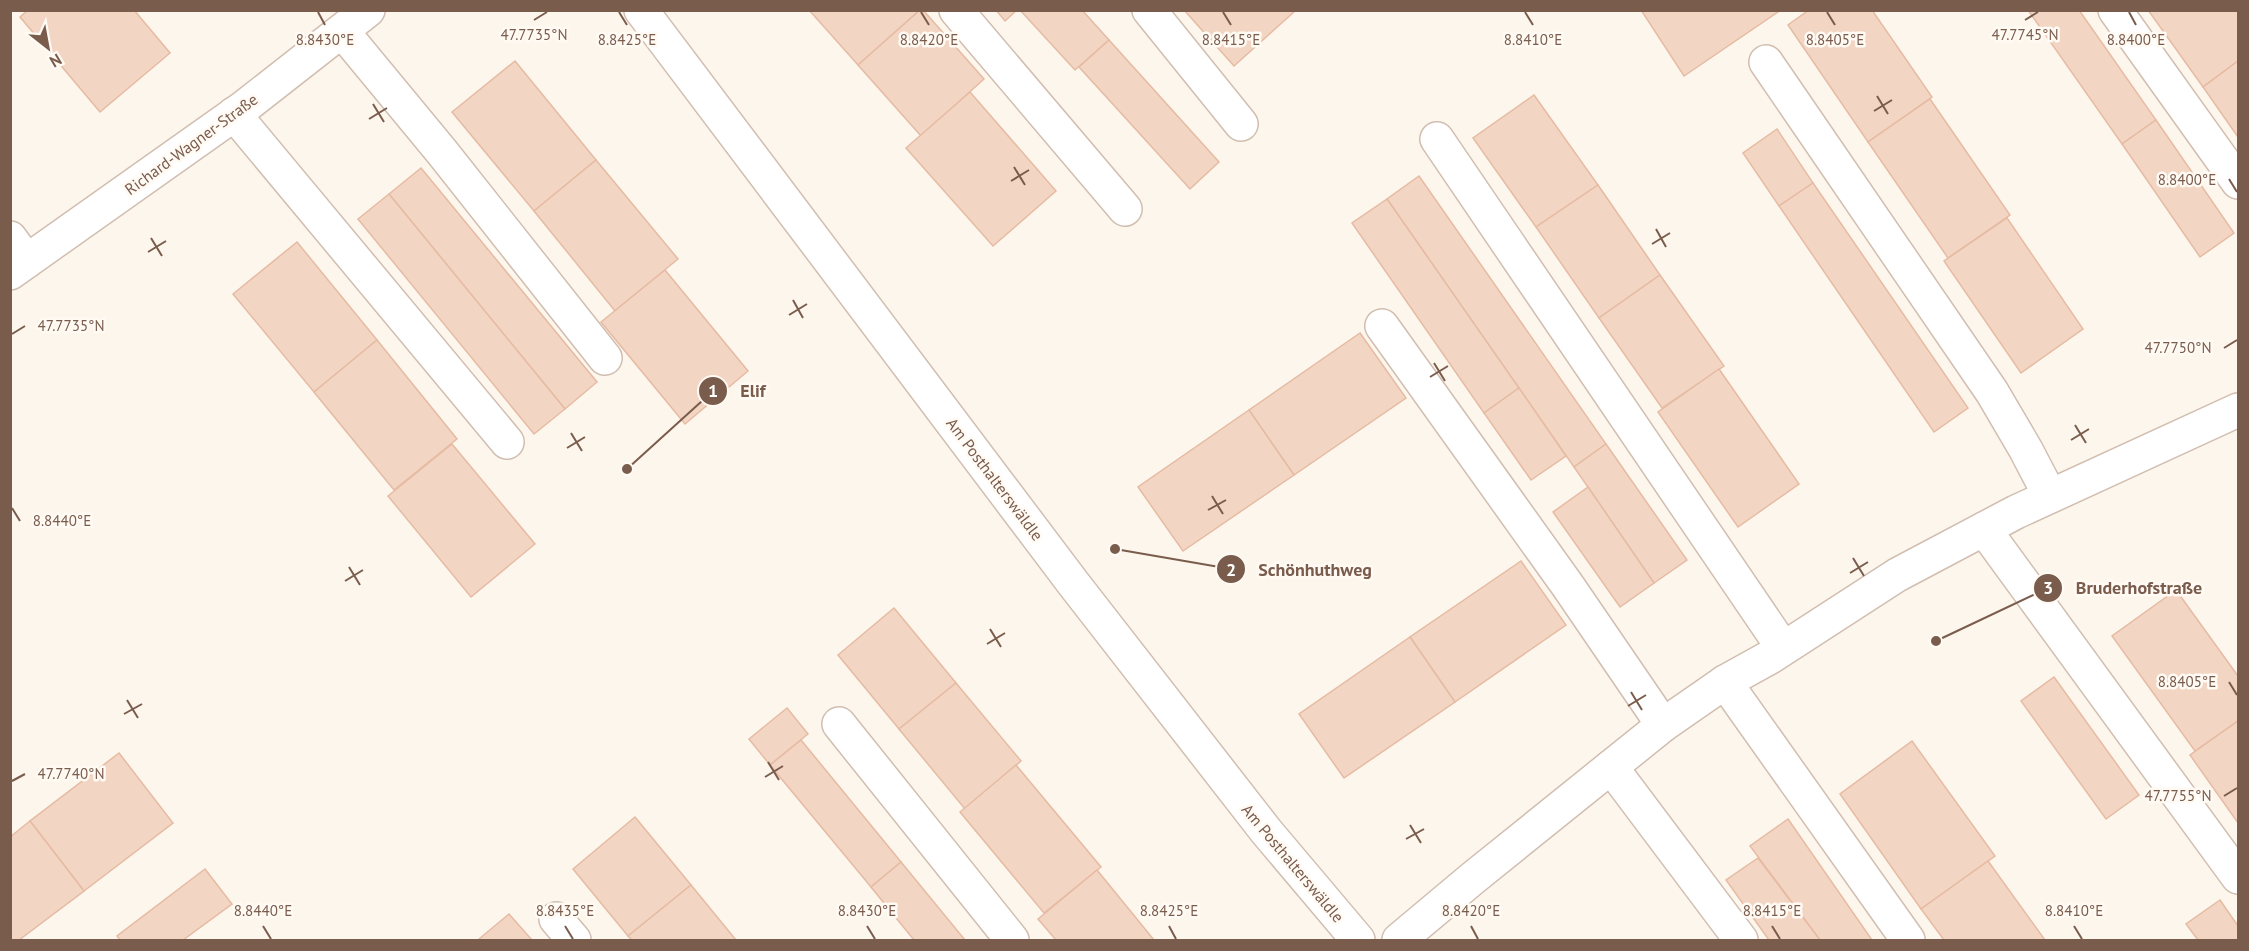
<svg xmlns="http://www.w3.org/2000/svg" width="2249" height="951" font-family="'PT Sans',sans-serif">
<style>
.building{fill:#f3d5c3;stroke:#e6bba3;stroke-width:1.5}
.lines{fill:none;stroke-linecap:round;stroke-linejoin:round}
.minor-casing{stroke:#d1beb0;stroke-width:36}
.minor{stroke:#fff;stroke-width:33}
.ticks{fill:none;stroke:#7a5c4d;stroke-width:2}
.labels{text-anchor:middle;stroke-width:5;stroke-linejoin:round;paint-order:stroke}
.street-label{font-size:16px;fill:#7a5c4d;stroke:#fffaf3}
.ticks-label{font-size:15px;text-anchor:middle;fill:#7a5c4d;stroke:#fffaf3;stroke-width:5;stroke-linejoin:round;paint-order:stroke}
.leader{fill:none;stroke:#7a5c4d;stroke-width:2}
.callout-dot{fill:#7a5c4d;stroke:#fffaf3;stroke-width:2}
.mark-label{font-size:18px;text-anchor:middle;font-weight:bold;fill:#fff}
.callout-label{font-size:18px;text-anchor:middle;font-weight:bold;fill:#7a5c4d;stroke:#fffaf3;stroke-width:5;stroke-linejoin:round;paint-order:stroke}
</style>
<rect width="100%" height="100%" fill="#fdf6ec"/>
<g class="building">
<path d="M 28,10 L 134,10 L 170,53 L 100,112 L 20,17 Z"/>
<path d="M 809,10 L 920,10 L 858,65 Z"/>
<path d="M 920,10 L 923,10 L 984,79 L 921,136 L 858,65 Z"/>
<path d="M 996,10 L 1017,10 L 1005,21 Z"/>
<path d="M 1020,10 L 1082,10 L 1109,40 L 1075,70 Z"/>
<path d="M 1184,10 L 1294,10 L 1295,11 L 1234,66 Z"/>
<path d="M 1641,10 L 1781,10 L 1684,76 Z"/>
<path d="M 1809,10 L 1872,10 L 1932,97 L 1868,142 L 1788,25 Z"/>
<path d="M 2028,10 L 2079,10 L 2156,120 L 2122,144 Z"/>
<path d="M 2148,10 L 2238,10 L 2238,61 L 2203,87 Z"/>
<path d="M 1109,40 L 1219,162 L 1190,189 L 1079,67 Z"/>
<path d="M 515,61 L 596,160 L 534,211 L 452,112 Z"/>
<path d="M 2238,61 L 2238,137 L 2203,87 Z"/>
<path d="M 970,92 L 1056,191 L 993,246 L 906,148 Z"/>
<path d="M 1534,95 L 1598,185 L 1536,227 L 1473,138 Z"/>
<path d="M 1930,99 L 2010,215 L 1948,258 L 1868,142 Z"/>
<path d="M 2156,120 L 2234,233 L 2200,257 L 2122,144 Z"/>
<path d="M 1777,129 L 1813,183 L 1779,206 L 1743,153 Z"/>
<path d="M 596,160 L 678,259 L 615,311 L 534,211 Z"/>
<path d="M 421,168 L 597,382 L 565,409 L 389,194 Z"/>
<path d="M 1419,176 L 1606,444 L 1574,467 L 1387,199 Z"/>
<path d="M 1813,183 L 1968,408 L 1934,432 L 1779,206 Z"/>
<path d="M 1598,185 L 1660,275 L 1599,318 L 1536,227 Z"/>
<path d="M 389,194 L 565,409 L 534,434 L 358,219 Z"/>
<path d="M 1387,199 L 1519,388 L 1484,413 L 1352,223 Z"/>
<path d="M 2007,218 L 2083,329 L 2021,373 L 1944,261 Z"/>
<path d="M 297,242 L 377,340 L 314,392 L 233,294 Z"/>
<path d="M 665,270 L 748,371 L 685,424 L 601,322 Z"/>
<path d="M 1660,275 L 1724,366 L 1662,408 L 1599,318 Z"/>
<path d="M 1360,333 L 1406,398 L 1294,475 L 1249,410 Z"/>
<path d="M 377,340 L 457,439 L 394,490 L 314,392 Z"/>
<path d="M 1719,369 L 1799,484 L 1738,527 L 1658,412 Z"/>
<path d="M 1519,388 L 1566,456 L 1531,480 L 1484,413 Z"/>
<path d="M 1249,410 L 1294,475 L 1183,551 L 1138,487 Z"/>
<path d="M 452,444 L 535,544 L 471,597 L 388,496 Z"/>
<path d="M 1606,444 L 1687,560 L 1654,583 L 1574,467 Z"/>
<path d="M 1588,487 L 1654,583 L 1620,607 L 1553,512 Z"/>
<path d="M 1521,561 L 1566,625 L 1455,702 L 1410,637 Z"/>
<path d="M 2176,590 L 2238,676 L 2238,721 L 2195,751 L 2112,636 Z"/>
<path d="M 894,608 L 956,683 L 899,729 L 838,655 Z"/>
<path d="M 1410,637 L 1455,702 L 1344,778 L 1299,714 Z"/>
<path d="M 2054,677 L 2139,795 L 2106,819 L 2021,701 Z"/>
<path d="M 956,683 L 1021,761 L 965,809 L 899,729 Z"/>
<path d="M 787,708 L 808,734 L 770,765 L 749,739 Z"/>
<path d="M 2238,721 L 2238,823 L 2190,755 Z"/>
<path d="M 801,740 L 901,862 L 871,887 L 770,765 Z"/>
<path d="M 1912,741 L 1995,856 L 1921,909 L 1840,794 Z"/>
<path d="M 119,753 L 173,823 L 84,891 L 30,821 Z"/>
<path d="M 1016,765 L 1101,867 L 1044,913 L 960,812 Z"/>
<path d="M 635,817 L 691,885 L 628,936 L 573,869 Z"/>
<path d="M 1788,819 L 1872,940 L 1820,940 L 1750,846 Z"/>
<path d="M 30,821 L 84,891 L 19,940 L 10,940 L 10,837 Z"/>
<path d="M 1758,858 L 1820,940 L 1769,940 L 1726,880 Z"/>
<path d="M 1988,861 L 2045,940 L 1944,940 L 1921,909 Z"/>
<path d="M 901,862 L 965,940 L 914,940 L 871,887 Z"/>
<path d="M 205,869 L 232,904 L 183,940 L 120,940 L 117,936 Z"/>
<path d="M 1097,870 L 1154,940 L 1056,940 L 1038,919 Z"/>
<path d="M 691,885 L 736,940 L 632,940 L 628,936 Z"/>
<path d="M 2220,900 L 2238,926 L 2238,940 L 2198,940 L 2186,924 Z"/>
<path d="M 509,914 L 532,940 L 480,940 L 479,939 Z"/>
</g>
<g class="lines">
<defs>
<g id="minor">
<path d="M 641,10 L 1073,583 L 1266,831 L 1358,940"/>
<path d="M 956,10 L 1125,209"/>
<path d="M 1149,10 L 1241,124"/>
<path d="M 2115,10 L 2238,182"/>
<path d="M 342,31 L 442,152 L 605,358"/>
<path d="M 1766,62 L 1992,392 L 2026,450 L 2050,496"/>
<path d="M 234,114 L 507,442"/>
<path d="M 1437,139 L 1783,648"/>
<path d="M 10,238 L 27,261"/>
<path d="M 10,273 L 243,108 L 368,10"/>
<path d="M 1382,326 L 1568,586 L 1663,725"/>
<path d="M 1984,529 L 2238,877"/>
<path d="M 1725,682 L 1908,940"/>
<path d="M 839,724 L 1012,940"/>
<path d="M 1611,767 L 1741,940"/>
<path d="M 556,919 L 574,940"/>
<path d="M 1399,940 L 1473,878 L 1663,725 L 1725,682 L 1772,656 L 1897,575 L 2016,512 L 2238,410"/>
</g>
</defs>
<use href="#minor" class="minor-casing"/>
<use href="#minor" class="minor"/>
</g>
<path class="ticks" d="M 318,12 L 325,25M 619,12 L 627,25M 921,12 L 929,25M 1223,12 L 1231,25M 1525,12 L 1533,25M 1827,12 L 1835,25M 2129,12 L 2136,25M 534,20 L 547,12M 2025,20 L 2038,12M 1877,96 L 1888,114M 373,104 L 384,122M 1874,111 L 1892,100M 369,119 L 387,108M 1014,167 L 1025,185M 2229,179 L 2237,192M 1011,181 L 1029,170M 1656,229 L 1666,247M 151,238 L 162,256M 1652,244 L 1670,233M 148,252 L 166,241M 793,300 L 803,318M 789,315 L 807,304M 12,334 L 25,326M 2224,348 L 2237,340M 1434,363 L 1445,381M 1430,377 L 1448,366M 2075,425 L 2086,443M 571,433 L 582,451M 2071,440 L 2089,429M 567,448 L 585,437M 1212,496 L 1223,514M 12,508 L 20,521M 1208,510 L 1226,500M 1853,558 L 1864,576M 349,567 L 360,585M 1850,573 L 1868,562M 345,581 L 363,570M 990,629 L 1001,647M 987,644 L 1005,633M 2229,682 L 2237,695M 1631,692 L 1642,710M 127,700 L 138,718M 1628,706 L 1646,695M 124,714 L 142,704M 768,762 L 779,780M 765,777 L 783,766M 12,781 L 25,774M 2224,796 L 2237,788M 1410,825 L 1421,843M 1406,839 L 1424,829M 263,926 L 271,939M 565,926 L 573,939M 867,926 L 875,939M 1169,926 L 1176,939M 1471,926 L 1478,939M 1772,926 L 1780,939M 2074,926 L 2082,939"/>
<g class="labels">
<g class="street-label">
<text transform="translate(191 144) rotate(-36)" y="6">Richard-Wagner-Straße</text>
<text transform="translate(995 479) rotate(53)" y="6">Am Posthalterswäldle</text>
<text transform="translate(1293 863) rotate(50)" y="6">Am Posthalterswäldle</text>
</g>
</g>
<g class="ticks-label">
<text x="2025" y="40">47.7745°N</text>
<text x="534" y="40">47.7735°N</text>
<text x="2136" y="45">8.8400°E</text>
<text x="1533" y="45">8.8410°E</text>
<text x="1835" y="45">8.8405°E</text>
<text x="325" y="45">8.8430°E</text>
<text x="627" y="45">8.8425°E</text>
<text x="929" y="45">8.8420°E</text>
<text x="1231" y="45">8.8415°E</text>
<text x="2187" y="185">8.8400°E</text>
<text x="71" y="331">47.7735°N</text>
<text x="2178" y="353">47.7750°N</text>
<text x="62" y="526">8.8440°E</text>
<text x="2187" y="687">8.8405°E</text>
<text x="71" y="779">47.7740°N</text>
<text x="2178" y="801">47.7755°N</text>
<text x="263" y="916">8.8440°E</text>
<text x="565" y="916">8.8435°E</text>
<text x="867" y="916">8.8430°E</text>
<text x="1169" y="916">8.8425°E</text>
<text x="1471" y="916">8.8420°E</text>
<text x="1772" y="916">8.8415°E</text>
<text x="2074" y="916">8.8410°E</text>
</g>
<path class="leader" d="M627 469L713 391M1115 549L1231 569M1936 641L2048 588"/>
<g class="callout-dot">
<circle cx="627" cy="469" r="6"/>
<circle cx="1115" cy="549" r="6"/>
<circle cx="1936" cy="641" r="6"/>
<circle cx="713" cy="391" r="15"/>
<circle cx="1231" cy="569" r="15"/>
<circle cx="2048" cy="588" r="15"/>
</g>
<g class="mark-label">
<text x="713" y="397">1</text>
<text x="1231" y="576">2</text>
<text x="2048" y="594">3</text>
</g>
<g class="callout-label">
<text x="753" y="397">Elif</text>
<text x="1315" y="576">Schönhuthweg</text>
<text x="2139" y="594">Bruderhofstraße</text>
</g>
<rect width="2249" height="951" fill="none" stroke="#7a5c4d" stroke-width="24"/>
<g transform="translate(48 48) rotate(149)" stroke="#fffaf3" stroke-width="4.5" paint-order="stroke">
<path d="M0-4.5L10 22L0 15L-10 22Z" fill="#7a5c4d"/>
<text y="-9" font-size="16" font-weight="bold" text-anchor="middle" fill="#7a5c4d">N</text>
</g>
</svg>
